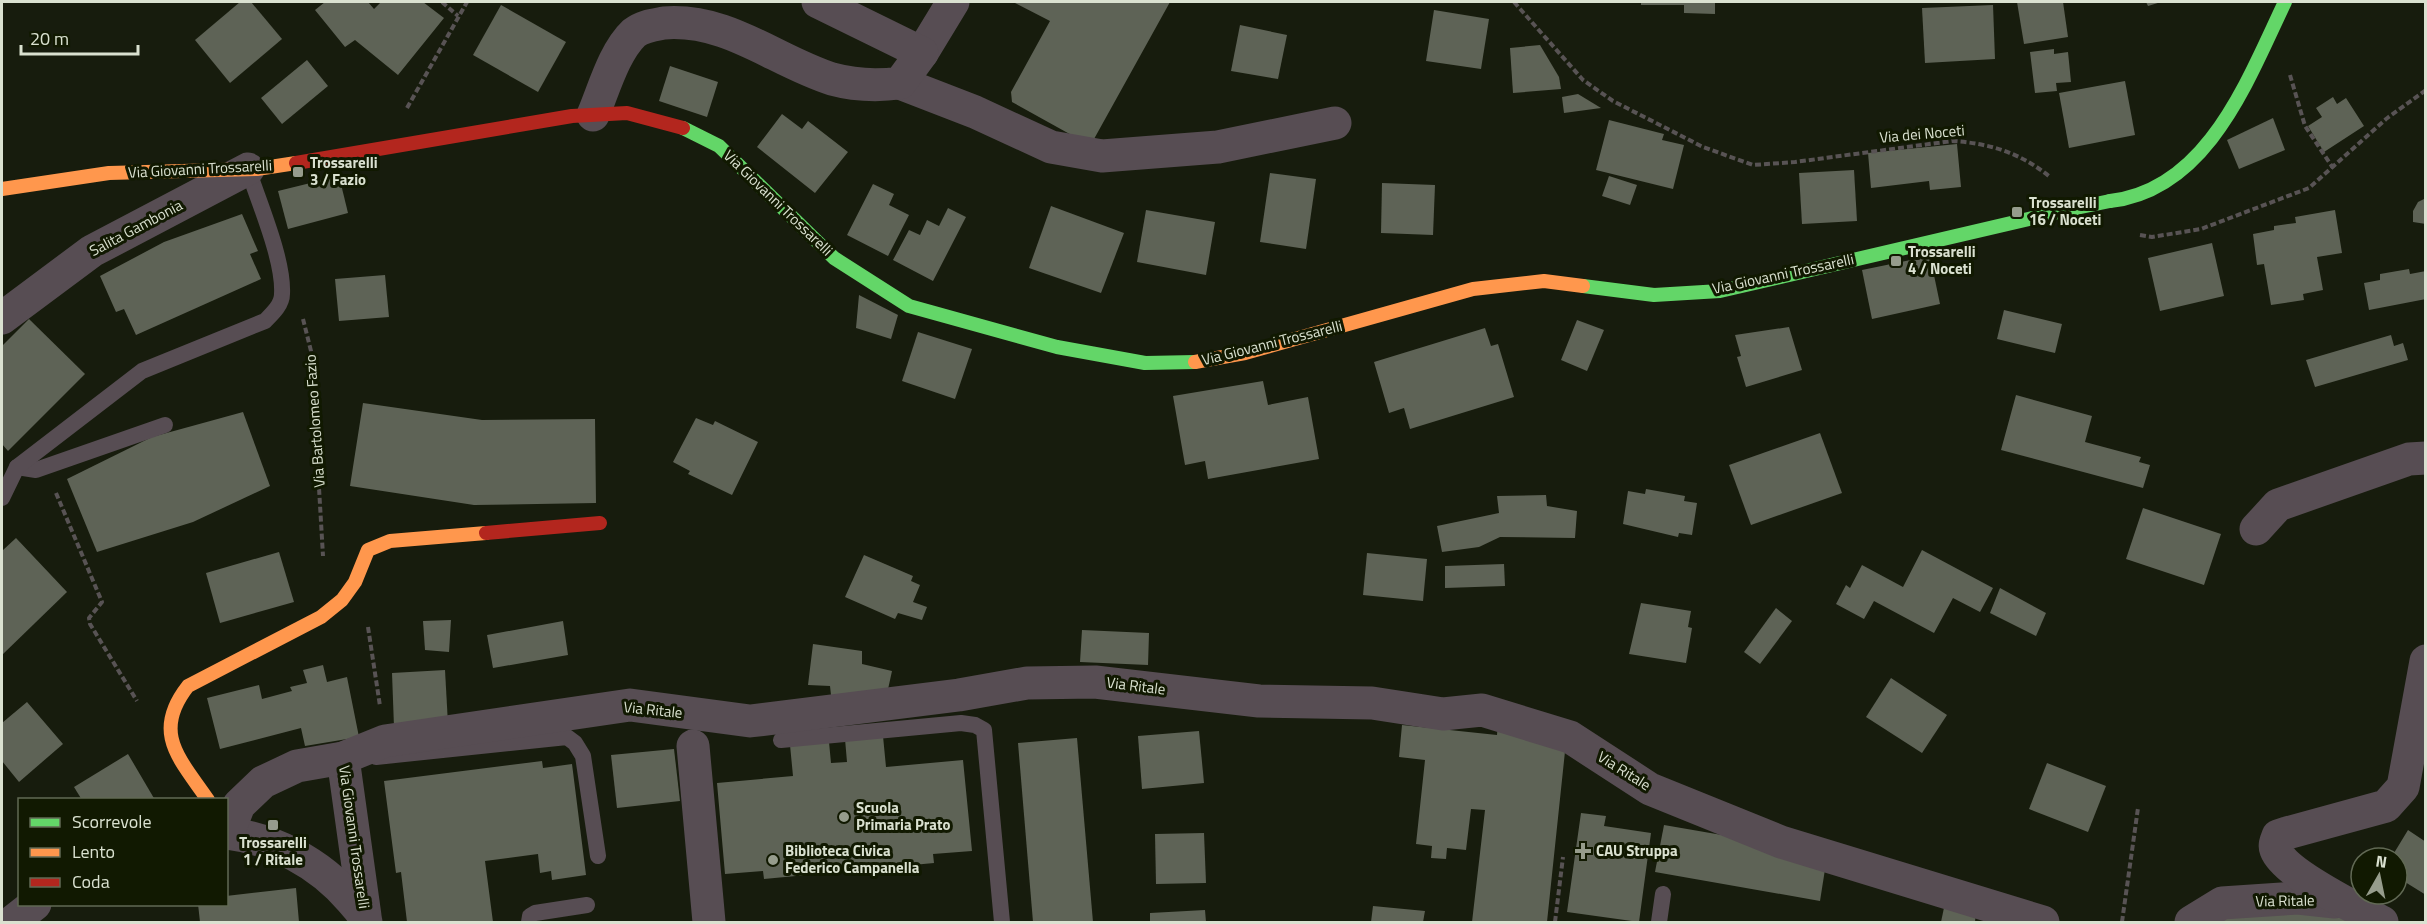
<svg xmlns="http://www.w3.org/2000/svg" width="2427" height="924" font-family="'Titillium Web',sans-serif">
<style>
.building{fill:#5e6356}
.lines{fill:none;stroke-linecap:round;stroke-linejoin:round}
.path{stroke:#585354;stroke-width:4;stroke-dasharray:6 3;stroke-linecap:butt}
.lane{stroke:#574d53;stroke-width:16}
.street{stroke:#574d53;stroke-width:33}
.fast{stroke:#63d668;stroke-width:14}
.slow{stroke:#ff974d;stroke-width:14}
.jam{stroke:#b3261e;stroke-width:14}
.fast-bridge{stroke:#63d668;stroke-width:14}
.poi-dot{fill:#969c8c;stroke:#111901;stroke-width:2}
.labels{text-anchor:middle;stroke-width:6;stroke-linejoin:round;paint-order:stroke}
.street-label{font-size:15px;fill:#dae1d0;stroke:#111901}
.poi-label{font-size:15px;font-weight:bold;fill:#dae1d0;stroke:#111901;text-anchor:start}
</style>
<rect width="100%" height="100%" fill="#171c0d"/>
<g class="building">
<path d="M 240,2 L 251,2 L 282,39 L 230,83 L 195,40 Z"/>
<path d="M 325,2 L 368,2 L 374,9 L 381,2 L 423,2 L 444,18 L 398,75 L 355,40 L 345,47 L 315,10 Z"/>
<path d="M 1013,2 L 1170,2 L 1094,139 L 1084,142 L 1012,102 L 1011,92 L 1050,21 Z"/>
<path d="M 1641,2 L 1715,2 L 1715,14 L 1684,13 L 1684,5 L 1641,5 Z"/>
<path d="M 2017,2 L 2063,2 L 2068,37 L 2024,44 Z"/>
<path d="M 2146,2 L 2161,2 L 2148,6 Z"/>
<path d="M 501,5 L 566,42 L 538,92 L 473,55 Z"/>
<path d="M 1993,5 L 1995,59 L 1925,63 L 1922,8 Z"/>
<path d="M 1434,10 L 1489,19 L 1481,69 L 1426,61 Z"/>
<path d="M 1240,25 L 1287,35 L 1278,79 L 1231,71 Z"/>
<path d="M 1540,45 L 1559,77 L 1561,89 L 1513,93 L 1510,48 Z"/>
<path d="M 2054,49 L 2054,54 L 2068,52 L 2071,82 L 2056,83 L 2057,91 L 2035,93 L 2030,52 Z"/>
<path d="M 307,60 L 328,86 L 282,124 L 261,98 Z"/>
<path d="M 670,66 L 718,82 L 707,117 L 659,101 Z"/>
<path d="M 2125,81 L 2135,135 L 2069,148 L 2059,93 Z"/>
<path d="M 1578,94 L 1601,108 L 1564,113 L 1562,97 Z"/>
<path d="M 2333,97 L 2337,104 L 2346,98 L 2364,126 L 2324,152 L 2308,126 L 2322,117 L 2316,108 Z"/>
<path d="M 782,114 L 802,129 L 808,121 L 848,152 L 815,193 L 757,147 Z"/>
<path d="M 2273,118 L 2285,150 L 2239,169 L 2227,140 Z"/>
<path d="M 1609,120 L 1664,134 L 1662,140 L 1684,145 L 1673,189 L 1596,170 Z"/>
<path d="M 1957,144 L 1961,187 L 1930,190 L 1929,181 L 1871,188 L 1868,153 Z"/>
<path d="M 1854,170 L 1857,221 L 1802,224 L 1799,173 Z"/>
<path d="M 1270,173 L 1316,179 L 1306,249 L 1260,242 Z"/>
<path d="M 339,176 L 348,213 L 288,229 L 278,191 Z"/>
<path d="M 1609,176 L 1637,185 L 1630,205 L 1602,196 Z"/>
<path d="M 1382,183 L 1435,185 L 1433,235 L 1381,233 Z"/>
<path d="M 873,184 L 894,194 L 889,205 L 909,215 L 888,256 L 847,235 Z"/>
<path d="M 2426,198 L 2426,224 L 2413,222 L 2413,211 L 2418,202 Z"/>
<path d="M 1051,206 L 1124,233 L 1101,293 L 1029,268 Z"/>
<path d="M 948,208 L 966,217 L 933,281 L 893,260 L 909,230 L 920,235 L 927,220 L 939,226 Z"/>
<path d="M 1146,210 L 1215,222 L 1206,275 L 1137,262 Z"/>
<path d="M 2335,210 L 2342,253 L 2317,257 L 2323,290 L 2303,294 L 2304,300 L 2271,305 L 2264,264 L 2257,265 L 2253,234 L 2274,230 L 2274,226 L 2296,223 L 2295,217 Z"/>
<path d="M 242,214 L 258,251 L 250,254 L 261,279 L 136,335 L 124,309 L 116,312 L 100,276 L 164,242 Z"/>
<path d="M 2212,243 L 2224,296 L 2160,311 L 2148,258 Z"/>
<path d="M 1930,256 L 1940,304 L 1872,319 L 1862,270 Z"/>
<path d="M 2409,269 L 2410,274 L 2426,271 L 2426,299 L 2369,310 L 2364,283 L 2380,280 L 2380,274 Z"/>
<path d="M 385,275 L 389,317 L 339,321 L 335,279 Z"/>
<path d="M 859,295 L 898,315 L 891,339 L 856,328 Z"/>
<path d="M 2004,310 L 2062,324 L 2055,353 L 1997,339 Z"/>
<path d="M 29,319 L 85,374 L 8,451 L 2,444 L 2,346 Z"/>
<path d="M 1577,320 L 1604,330 L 1587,371 L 1561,360 Z"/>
<path d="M 1789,327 L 1802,370 L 1746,387 L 1737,357 L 1741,356 L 1735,335 Z"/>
<path d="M 1485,328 L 1491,346 L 1498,344 L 1514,397 L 1410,429 L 1404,408 L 1389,413 L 1374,362 Z"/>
<path d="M 918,332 L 972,349 L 955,399 L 902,381 Z"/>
<path d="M 2391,335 L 2394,346 L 2403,343 L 2408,360 L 2315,387 L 2306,360 Z"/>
<path d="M 1263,381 L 1268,405 L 1308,397 L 1319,459 L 1208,479 L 1205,461 L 1185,465 L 1173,396 Z"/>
<path d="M 2016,395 L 2092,416 L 2085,442 L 2141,457 L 2139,462 L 2150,465 L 2143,488 L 2001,450 Z"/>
<path d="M 363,403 L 482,420 L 595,419 L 596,503 L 474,505 L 350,486 Z"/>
<path d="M 243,412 L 270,486 L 193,522 L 97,552 L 67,479 L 152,437 Z"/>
<path d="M 696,418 L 713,425 L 715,421 L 758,442 L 732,495 L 688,474 L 690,471 L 673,462 Z"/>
<path d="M 1820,433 L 1842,493 L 1751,525 L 1729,465 Z"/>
<path d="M 1646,489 L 1685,496 L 1684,501 L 1697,503 L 1692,535 L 1679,533 L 1678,537 L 1623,524 L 1628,491 L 1645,494 Z"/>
<path d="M 1546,495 L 1547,506 L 1577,511 L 1575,538 L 1500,537 L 1479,547 L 1442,552 L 1437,526 L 1499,513 L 1497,496 Z"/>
<path d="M 2143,508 L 2221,534 L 2204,585 L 2126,559 Z"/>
<path d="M 16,538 L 67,592 L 2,655 L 2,551 Z"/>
<path d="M 1922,550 L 1993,588 L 1980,612 L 1953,598 L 1934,633 L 1874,601 L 1864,619 L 1836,604 L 1846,585 L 1850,588 L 1862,565 L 1903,587 Z"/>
<path d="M 279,552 L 294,602 L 220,623 L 206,573 Z"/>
<path d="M 1367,553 L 1427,559 L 1423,601 L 1363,595 Z"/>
<path d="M 864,555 L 913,576 L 911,581 L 920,585 L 913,602 L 927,607 L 922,620 L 898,613 L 895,619 L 845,597 Z"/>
<path d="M 1504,564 L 1505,586 L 1445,588 L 1445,566 Z"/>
<path d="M 2000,588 L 2046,613 L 2036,636 L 1990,613 Z"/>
<path d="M 1641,603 L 1691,611 L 1688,627 L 1692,628 L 1686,663 L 1629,654 Z"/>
<path d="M 1776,608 L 1792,621 L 1760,664 L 1744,652 Z"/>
<path d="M 451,620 L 449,652 L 425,650 L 423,621 Z"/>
<path d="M 563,621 L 568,655 L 493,668 L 487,635 Z"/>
<path d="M 1082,630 L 1149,633 L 1148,665 L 1080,662 Z"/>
<path d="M 813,644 L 862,651 L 862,664 L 892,671 L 885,703 L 831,695 L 830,686 L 808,685 Z"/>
<path d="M 323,665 L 327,682 L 347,677 L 359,737 L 305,746 L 301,728 L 220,749 L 207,698 L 259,685 L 262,699 L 292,691 L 290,687 L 307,683 L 303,670 Z"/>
<path d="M 445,670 L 448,724 L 394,727 L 392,673 Z"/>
<path d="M 1891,678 L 1947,715 L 1922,753 L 1866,717 Z"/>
<path d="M 27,702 L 63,744 L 19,782 L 2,761 L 2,723 Z"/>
<path d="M 1498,721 L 1566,742 L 1547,922 L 1472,922 L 1485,810 L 1471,809 L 1466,850 L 1447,848 L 1446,859 L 1431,858 L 1432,846 L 1416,844 L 1425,760 L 1399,757 L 1402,725 L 1497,735 Z"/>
<path d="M 1199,731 L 1204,783 L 1142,789 L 1138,736 Z"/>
<path d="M 883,736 L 886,767 L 963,760 L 972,851 L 933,854 L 934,863 L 764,879 L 763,871 L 725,874 L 717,783 L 793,776 L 790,745 L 829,742 L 831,763 L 847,762 L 845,739 Z"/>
<path d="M 1077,738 L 1093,922 L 1033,922 L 1018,743 Z"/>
<path d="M 674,749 L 680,801 L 617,808 L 611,755 Z"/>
<path d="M 128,754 L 155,800 L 82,800 L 74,787 Z"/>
<path d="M 542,761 L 543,768 L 572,764 L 586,875 L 552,880 L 551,871 L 540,873 L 538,854 L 485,861 L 493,922 L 407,922 L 401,872 L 396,873 L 384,781 Z"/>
<path d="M 2047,763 L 2106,786 L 2088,832 L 2029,809 Z"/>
<path d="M 1581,813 L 1606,816 L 1604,826 L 1651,833 L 1639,922 L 1567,912 Z"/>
<path d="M 1664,825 L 1774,844 L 1826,863 L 1820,901 L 1655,872 Z"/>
<path d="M 2408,830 L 2426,842 L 2426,895 L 2397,877 L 2397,858 L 2391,858 Z"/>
<path d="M 1204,833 L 1206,883 L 1156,884 L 1155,834 Z"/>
<path d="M 296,888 L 299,922 L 200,922 L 198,904 L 226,904 L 226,896 Z"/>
<path d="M 1945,903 L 1976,910 L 1975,922 L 1941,922 Z"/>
<path d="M 2285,903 L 2372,922 L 2219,922 L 2217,910 Z"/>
<path d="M 1373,906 L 1425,911 L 1423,922 L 1371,922 Z"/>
<path d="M 1205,910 L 1206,922 L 1150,922 L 1150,913 Z"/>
</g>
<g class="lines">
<g class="path">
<path d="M 442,2 L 458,16"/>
<path d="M 1514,2 L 1583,80 L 1613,101 L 1703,147 L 1753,165 L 1795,162 L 1952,141 C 1989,143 2021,153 2050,177"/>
<path d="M 2290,75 L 2305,126 L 2333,168"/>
<path d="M 407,108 L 467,2"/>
<path d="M 2140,235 L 2152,237 L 2201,229 L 2309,188 L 2386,119 L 2426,90"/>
<path d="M 303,319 L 311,351 L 323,556"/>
<path d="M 56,493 L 102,602 L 89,618 L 90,624 L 137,701"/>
<path d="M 368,627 L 380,706"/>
<path d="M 1555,922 L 1563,857"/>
<path d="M 2122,922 L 2138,808"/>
</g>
<g class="lane">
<path d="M 17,467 L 36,470 L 165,425"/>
<path d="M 2,498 L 17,467 L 142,371 L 265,321 C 272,314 282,305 282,294 C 284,260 259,203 248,169"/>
<path d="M 781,740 L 961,723 L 975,725 L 984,730 L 1002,922"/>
<path d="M 376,757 L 567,737 L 575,743 L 583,756 L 598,856"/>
<path d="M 529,922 L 530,916 L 535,913 L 587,905"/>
<path d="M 1659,922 L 1663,894"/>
</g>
<g class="street">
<path d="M 922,53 L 953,2"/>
<path d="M 900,83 L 975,112 L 1051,147 L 1102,156 L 1218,147 L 1335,123"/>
<path d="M 593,115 C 604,89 614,52 634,33 C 643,26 653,25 664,23 C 728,18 775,61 832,79 C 854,85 877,86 900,83 L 922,53 L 818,2"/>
<path d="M 2,318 L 92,251 L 248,169"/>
<path d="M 2256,529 L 2278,505 L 2409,459 L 2426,458"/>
<path d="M 693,746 L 709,922"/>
<path d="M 343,758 L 365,916"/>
<path d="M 226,833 C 274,839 320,863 351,900 C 357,907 364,913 366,922"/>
<path d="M 228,833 L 239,805 L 263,782 L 297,766 L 343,758 L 385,741 L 630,705 L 750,721 L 959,695 L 1027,683 L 1095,682 L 1259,701 L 1372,703 L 1443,714 L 1482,710 L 1570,737 L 1650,789 L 1781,842 L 2043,922"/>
<path d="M 12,922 L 35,904"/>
<path d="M 2191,922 L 2222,903 L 2298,898 L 2335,902"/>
<path d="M 2382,922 C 2358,909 2285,874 2276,850 C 2274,845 2276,841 2278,836 L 2287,833 L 2386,806 L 2403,787 L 2426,661"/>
</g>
<g class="fast">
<path d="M 683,128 L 719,146 L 834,258 L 909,306 L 1057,347 L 1145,363 L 1195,362"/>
<path d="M 2110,201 C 2208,190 2248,79 2285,2"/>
<path d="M 1583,286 L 1654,295 L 1720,291 L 2076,208"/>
</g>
<g class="slow">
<path d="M 2,189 L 109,173 L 257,169 L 296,163"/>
<path d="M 1195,362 L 1245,353 L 1473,289 L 1544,281 L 1583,286"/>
<path d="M 208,800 C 180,759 151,733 188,686 L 321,617 L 342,600 L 355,582 L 368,550 L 390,541 L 486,533"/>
</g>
<g class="jam">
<path d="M 296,163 L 572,116 L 627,113 L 683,128"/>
<path d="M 486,533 L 600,523"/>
</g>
<path class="fast-bridge" d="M 2076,208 L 2110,201"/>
</g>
<g class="poi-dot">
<rect x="292" y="166" width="12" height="12" rx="3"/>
<rect x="2011" y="206" width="12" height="12" rx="3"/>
<rect x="1890" y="255" width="12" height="12" rx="3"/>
<circle cx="844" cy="817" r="6"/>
<rect x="267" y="819" width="12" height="12" rx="3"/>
<path d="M1580 842h6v6h6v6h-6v6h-6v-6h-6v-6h6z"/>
<circle cx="773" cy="860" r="6"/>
</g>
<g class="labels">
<g class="street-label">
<text transform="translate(1922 134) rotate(-5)" y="5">Via dei Noceti</text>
<text transform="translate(200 169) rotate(-3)" y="5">Via Giovanni Trossarelli</text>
<text transform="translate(778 203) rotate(44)" y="5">Via Giovanni Trossarelli</text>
<text transform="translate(136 228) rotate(-28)" y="5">Salita Gambonia</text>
<text transform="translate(1783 274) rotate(-12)" y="5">Via Giovanni Trossarelli</text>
<text transform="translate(1272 343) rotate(-14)" y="5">Via Giovanni Trossarelli</text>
<text transform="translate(315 421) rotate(-94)" y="5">Via Bartolomeo Fazio</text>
<text transform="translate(1136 686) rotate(7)" y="5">Via Ritale</text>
<text transform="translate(653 710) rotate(6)" y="5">Via Ritale</text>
<text transform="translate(1624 771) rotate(32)" y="5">Via Ritale</text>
<text transform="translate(354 837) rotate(82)" y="5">Via Giovanni Trossarelli</text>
<text transform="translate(2285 901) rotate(-1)" y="5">Via Ritale</text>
</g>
<g class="poi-label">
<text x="310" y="168">Trossarelli<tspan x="310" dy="17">3 / Fazio</tspan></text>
<text x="2029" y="208">Trossarelli<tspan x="2029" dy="17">16 / Noceti</tspan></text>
<text x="1908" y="257">Trossarelli<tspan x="1908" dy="17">4 / Noceti</tspan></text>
<text x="856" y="813">Scuola<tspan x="856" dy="17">Primaria Prato</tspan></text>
<text x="273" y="848" text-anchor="middle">Trossarelli<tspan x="273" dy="17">1 / Ritale</tspan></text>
<text x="785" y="856">Biblioteca Civica<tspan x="785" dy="17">Federico Campanella</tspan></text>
<text x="1596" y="856">CAU Struppa</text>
</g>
</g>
<rect width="2427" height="924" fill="none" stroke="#dae1d0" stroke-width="6"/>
<rect x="18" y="798" width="210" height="108" fill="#111901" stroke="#616954" stroke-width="1.5"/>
<rect x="30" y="818" width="30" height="9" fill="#63d668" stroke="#616954" stroke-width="1.5"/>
<text x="72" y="828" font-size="18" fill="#dae1d0">Scorrevole</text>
<rect x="30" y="848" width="30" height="9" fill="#ff974d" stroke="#616954" stroke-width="1.5"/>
<text x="72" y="858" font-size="18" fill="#dae1d0">Lento</text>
<rect x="30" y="878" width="30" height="9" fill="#b3261e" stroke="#616954" stroke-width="1.5"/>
<text x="72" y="888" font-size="18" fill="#dae1d0">Coda</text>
<g transform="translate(2379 876) rotate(9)"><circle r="28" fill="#111901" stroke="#616954" stroke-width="1.5"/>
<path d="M0-4.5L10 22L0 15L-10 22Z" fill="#969c8c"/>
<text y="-9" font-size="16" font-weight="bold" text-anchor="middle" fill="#dae1d0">N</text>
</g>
<path d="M21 45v9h117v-9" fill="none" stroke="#dae1d0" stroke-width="3"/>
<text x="30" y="45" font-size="18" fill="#dae1d0" stroke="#111901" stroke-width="4.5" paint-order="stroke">20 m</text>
</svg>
